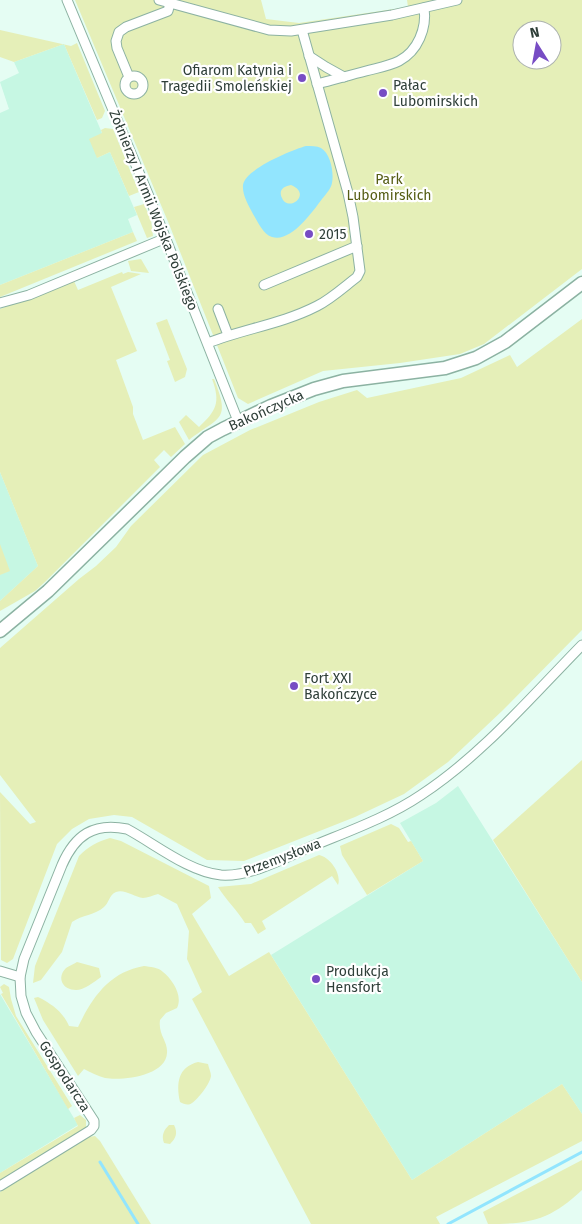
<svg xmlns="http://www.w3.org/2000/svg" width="582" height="1224" font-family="'Fira Sans',sans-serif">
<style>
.built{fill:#c6f7e3}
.green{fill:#e5efb8;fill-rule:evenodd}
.water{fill:#92e5fe;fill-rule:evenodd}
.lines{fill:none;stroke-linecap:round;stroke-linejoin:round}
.stream{stroke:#92e5fe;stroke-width:3}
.street-casing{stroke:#8cb2a2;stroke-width:11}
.secondary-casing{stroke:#8cb2a2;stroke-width:15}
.street{stroke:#fff;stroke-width:9}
.secondary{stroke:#fff;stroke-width:12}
.poi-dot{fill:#774cc4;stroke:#fff;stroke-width:2}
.labels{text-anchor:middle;stroke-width:4.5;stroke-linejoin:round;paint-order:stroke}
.poi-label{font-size:14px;fill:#2f3f39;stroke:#fff;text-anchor:start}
.park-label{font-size:14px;fill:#555d14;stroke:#fff}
.street-label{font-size:14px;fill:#2f3f39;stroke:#fff}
</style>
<rect width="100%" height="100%" fill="#e5fdf3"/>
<g class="built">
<path d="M 64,44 L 102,133 L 97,158 L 110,152 L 137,215 L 128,219 L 133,232 L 0,285 L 0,113 L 9,109 L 0,82 L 19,73 L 14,62 Z"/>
<path d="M 0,472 L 38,566 L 0,601 Z"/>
<path d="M 458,786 L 582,982 L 582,1114 L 562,1084 L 412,1180 L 271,955 L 423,861 L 400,823 L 436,803 Z"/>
<path d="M 0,994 L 78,1125 L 0,1173 Z"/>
</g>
<g class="green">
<path d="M 75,0 L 261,0 L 266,19 L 299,23 L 408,7 L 407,0 L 582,0 L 582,269 L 484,344 L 460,354 L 400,363 L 323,371 L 248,404 L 238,398 L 169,224 ZM 522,30 L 552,30 L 552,60 L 522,60 Z"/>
<path d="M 0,30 L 71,46 L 77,43 L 105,111 L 102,118 L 97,120 L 64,44 L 14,62 L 0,57 Z"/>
<path d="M 105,128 L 113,129 L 139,192 L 129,196 L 110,152 L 97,158 L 89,139 L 102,133 L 101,130 Z"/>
<path d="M 144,204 L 151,220 L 153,236 L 147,238 L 134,207 Z"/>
<path d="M 133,232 L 137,241 L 0,297 L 0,285 Z"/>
<path d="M 141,259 L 148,271 L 149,273 L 131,271 L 128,261 Z"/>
<path d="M 122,272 L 123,274 L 128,272 L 141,274 L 111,287 L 137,351 L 116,360 L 133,407 L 133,414 L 143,440 L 175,427 L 185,444 L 171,457 L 164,450 L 154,460 L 160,467 L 45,582 L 35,591 L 0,611 L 0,601 L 38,566 L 0,472 L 0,309 L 74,281 L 78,290 Z"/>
<path d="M 167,319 L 187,369 L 185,377 L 175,382 L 167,361 L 170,360 L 156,323 Z"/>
<path d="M 582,319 L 582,630 L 502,711 L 448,762 L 404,794 L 355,817 L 244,861 L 207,860 L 132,817 L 114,815 L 89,819 L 72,829 L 57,844 L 13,959 L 7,963 L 1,960 L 0,792 L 30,824 L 36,822 L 0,775 L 0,648 L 79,579 L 96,566 L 116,547 L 131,526 L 203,455 L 250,430 L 319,402 L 357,390 L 367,398 L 461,378 L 510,355 L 517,367 Z"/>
<path d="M 212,379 L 214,379 C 231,421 220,416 189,440 L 179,422 L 186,415 L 199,427 C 216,411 221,403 212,379 Z"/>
<path d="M 0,544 L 10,571 L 0,575 Z"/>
<path d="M 582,760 L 582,982 L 493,840 Z"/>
<path d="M 391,824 L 399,828 L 408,842 L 411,841 L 423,861 L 367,895 L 342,855 L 340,846 Z"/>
<path d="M 110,838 L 121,841 L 209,886 L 211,898 L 192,914 L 229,976 L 269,952 L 412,1180 L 562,1084 L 582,1114 L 582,1141 L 436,1217 L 440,1224 L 311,1224 L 192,999 L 202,992 L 187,959 L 189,931 L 177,904 L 158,894 C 154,895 147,898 143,898 C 134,897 125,889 116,892 C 109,895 109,903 104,907 C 95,915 82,915 72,922 L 62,952 L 41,980 L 33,983 L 35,966 L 79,856 C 89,846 97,842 110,838 Z"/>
<path d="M 319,855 C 330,857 342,874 338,885 L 332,876 L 262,921 L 266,929 L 258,934 L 251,923 L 245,923 C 237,910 226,900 218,887 L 251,884 Z"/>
<path d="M 77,962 L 99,968 L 101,977 C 94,982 84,990 76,990 C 63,990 56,978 66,968 C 69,966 74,964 77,962 Z"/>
<path d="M 144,966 C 150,967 158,967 163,972 C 173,980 183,996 177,1008 L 166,1013 L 160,1020 C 158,1035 168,1041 167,1053 C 166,1076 122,1081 105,1078 C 98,1076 90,1072 84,1069 L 78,1076 L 43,1020 L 34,998 L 38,997 C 52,1004 63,1012 69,1026 L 78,1027 C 92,998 109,972 144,966 Z"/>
<path d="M 4,984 L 9,987 L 11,999 L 16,1016 L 72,1106 L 68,1109 L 1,994 L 3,993 L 0,987 Z"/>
<path d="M 198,1062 L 208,1064 C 209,1069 211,1072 211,1076 C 210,1084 198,1099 192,1103 C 188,1106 184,1104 180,1102 C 176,1083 178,1067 198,1062 Z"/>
<path d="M 80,1115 L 86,1120 L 86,1127 L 83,1131 L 0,1181 L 0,1173 L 78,1126 L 74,1118 Z"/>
<path d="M 169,1125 L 174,1125 C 178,1133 176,1138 170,1144 L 164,1143 C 161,1135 164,1130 169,1125 Z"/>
<path d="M 95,1136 L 100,1141 L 151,1224 L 0,1224 L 0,1192 L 89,1137 Z"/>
<path d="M 582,1160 L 582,1190 C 550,1220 531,1224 488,1224 L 483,1212 Z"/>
</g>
<path class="water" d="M 306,146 C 311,146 317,146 321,148 C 331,154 334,173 332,183 C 331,189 325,195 322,199 C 313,211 291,243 272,237 C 263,234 258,222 253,214 C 249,206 242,195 243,185 C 245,169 292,150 306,146 ZM 291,185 C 313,194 288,213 282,198 C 278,190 284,186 291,185 Z"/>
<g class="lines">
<g class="stream">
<path d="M 100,1162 L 138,1224"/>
<path d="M 448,1224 L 582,1152"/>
</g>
<defs>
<g id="street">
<path d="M 67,0 L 148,194 L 238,421"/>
<path d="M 159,0 L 269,30 L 291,31 L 392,15 L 457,0"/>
<path d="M 309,56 L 326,67 L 344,77"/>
<circle cx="134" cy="85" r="9"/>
<path d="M 129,77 L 117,48 L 116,41 L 119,32 L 126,27 L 168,11 L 170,3"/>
<path d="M 317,84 C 333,80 350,75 366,71 C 377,68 389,66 399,61 C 418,51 427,28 424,8"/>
<path d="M 264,285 L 357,246"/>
<path d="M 0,303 L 29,295 L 166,238"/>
<path d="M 218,309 L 228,335"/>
<path d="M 208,343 C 243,329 282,324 317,306 C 331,299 344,287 357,277 L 360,271 L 353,217 L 348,193 L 302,30"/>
<path d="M 0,971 L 20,977"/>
<path d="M 0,1186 L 91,1130 L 94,1126 L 94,1121 L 36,1032 L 26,1013 L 21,996 L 20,977 L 24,959 L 62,865 C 75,835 94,822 127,829 C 155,844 189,872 221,875 C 249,877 283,859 308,848 C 346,832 387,818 421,795 C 482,755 531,697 582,645"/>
</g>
<path id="secondary" d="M 0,631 L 48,591 L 185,457 L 208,437 L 223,429 L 271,406 L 314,389 L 343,381 L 445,368 L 476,358 L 505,342 L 582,283"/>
</defs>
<use href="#street" class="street-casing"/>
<use href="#secondary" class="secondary-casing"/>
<use href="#street" class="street"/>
<use href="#secondary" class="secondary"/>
</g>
<g class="poi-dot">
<circle cx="302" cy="78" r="5"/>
<circle cx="383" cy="93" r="5"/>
<circle cx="309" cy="234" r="5"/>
<circle cx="294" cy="686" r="5"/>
<circle cx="316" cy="979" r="5"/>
</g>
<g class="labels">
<g class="poi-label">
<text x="292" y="75" text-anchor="end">Ofiarom Katynia i<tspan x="292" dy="16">Tragedii Smoleńskiej</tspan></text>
<text x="393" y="90">Pałac<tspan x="393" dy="16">Lubomirskich</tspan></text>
<text x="319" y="239">2015</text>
<text x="304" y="683">Fort XXI<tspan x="304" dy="16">Bakończyce</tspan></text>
<text x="326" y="976">Produkcja<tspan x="326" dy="16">Hensfort</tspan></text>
</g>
<g class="park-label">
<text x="389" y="184">Park<tspan x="389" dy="16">Lubomirskich</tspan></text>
</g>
<g class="street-label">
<text transform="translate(154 210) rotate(68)" y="5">Żołnierzy I Armii Wojska Polskiego</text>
<text transform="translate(266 410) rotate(-24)" y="5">Bakończycka</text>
<text transform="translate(282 857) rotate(-21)" y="5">Przemysłowa</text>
<text transform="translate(65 1076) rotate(57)" y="5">Gospodarcza</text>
</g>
</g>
<g transform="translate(537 45) rotate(349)"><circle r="24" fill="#ffffff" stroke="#acb2b0"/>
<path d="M0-4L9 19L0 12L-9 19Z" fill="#774cc4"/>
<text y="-8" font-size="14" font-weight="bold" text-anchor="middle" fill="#2f3f39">N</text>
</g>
</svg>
